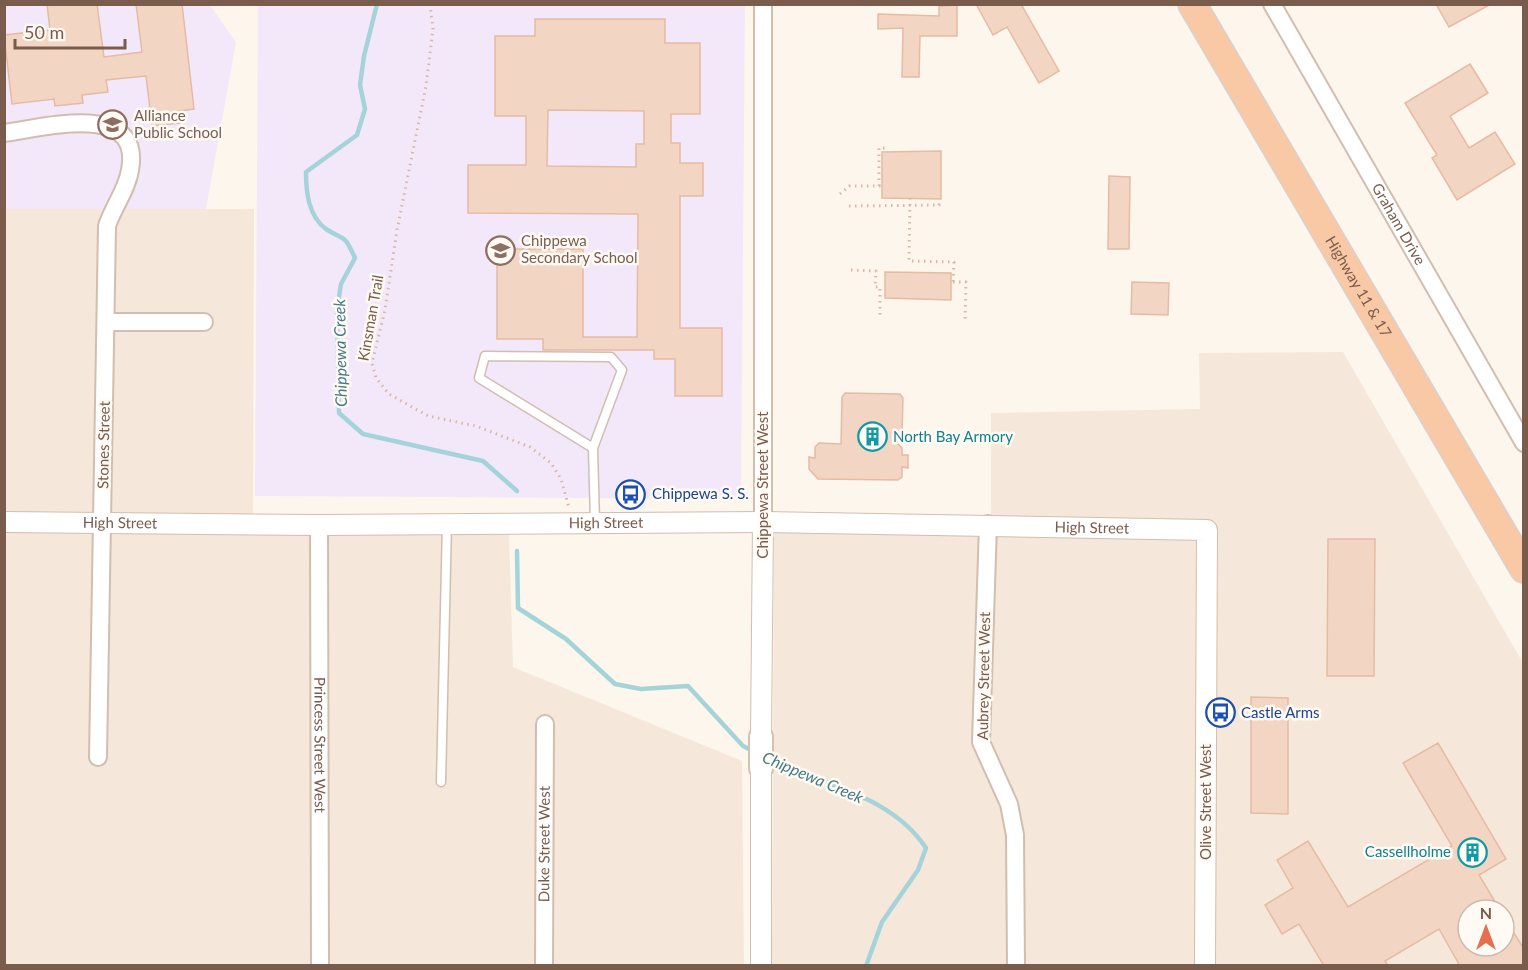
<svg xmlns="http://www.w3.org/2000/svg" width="1528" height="970" font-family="Lato,sans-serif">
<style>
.residential{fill:#f5e8da;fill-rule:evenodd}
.education{fill:#f3e8fa}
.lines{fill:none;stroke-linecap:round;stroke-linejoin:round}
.stream{stroke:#a5d3da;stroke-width:4.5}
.building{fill:#f3d5c3;stroke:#e6bba3;stroke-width:1.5;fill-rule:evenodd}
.service-casing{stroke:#d1beb0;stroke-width:11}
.minor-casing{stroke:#d1beb0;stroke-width:20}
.tertiary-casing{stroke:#d1beb0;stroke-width:22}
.secondary-casing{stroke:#d6c0b0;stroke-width:26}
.trunk-casing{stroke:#dad1cd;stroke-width:30}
.path{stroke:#d9b8a5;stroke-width:3;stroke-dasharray:1.5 4.5;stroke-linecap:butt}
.service{stroke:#fff;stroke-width:8}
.minor{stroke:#fff;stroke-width:16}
.tertiary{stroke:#fff;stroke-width:20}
.secondary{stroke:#fff;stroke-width:22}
.trunk{stroke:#f9c8a4;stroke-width:27}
.labels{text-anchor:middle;stroke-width:5;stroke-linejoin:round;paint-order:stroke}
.education-label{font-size:15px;fill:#785e54;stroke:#fffaf3;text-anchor:start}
.street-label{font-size:15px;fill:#7a5c4d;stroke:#fffaf3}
.culture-label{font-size:15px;fill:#0d838f;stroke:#fffaf3;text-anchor:start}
.transit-label{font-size:15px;fill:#164399;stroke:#fffaf3;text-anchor:start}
.water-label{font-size:16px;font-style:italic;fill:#437c86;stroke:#fffaf3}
</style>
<rect width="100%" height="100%" fill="#fdf6ec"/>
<g class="residential">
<path d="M 4,209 L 254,209 L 253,535 L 509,534 L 513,667 L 742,761 L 744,965 L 5,965 Z"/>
<path d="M 1343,352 L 1523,663 L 1523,965 L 772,966 L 774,529 L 991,529 L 991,413 L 1200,409 L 1199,353 ZM 1468,910 L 1504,910 L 1504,946 L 1468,946 Z"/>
</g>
<g class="education">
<path d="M 209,4 L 236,42 L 206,209 L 5,209 L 4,5 Z"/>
<path d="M 258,5 L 745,5 L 741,499 L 255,496 Z"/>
</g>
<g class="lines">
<g class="stream">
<path d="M 377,4 L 364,56 L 360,85 L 365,109 L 357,135 L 306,172 C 306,191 308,216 326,229 C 346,242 343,232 355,258 L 341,284 L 337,309 L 339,413 L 363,434 L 483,461 L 517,491"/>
<path d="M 517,551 L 518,608 L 566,639 L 615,684 L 641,689 L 688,686 L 743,746 L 753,751"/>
<path d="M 769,759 C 823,786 890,794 926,848 L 918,870 L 882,922 L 866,966"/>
</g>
</g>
<g class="building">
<path d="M 47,4 L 97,4 L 104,57 L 142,52 L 136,4 L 182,4 L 194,109 L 179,111 L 180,123 L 152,126 L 146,76 L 106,80 L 108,92 L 82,95 L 83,103 L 55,106 L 54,99 L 12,104 L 4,35 L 50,30 Z"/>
<path d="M 976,4 L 1021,4 L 1059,71 L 1039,83 L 1007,27 L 993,35 Z"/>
<path d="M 1436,4 L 1491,4 L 1449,27 Z"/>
<path d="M 957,5 L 957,36 L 920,36 L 919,77 L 902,77 L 903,28 L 878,29 L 878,14 L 939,16 L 939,6 Z"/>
<path d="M 535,19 L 665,19 L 665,43 L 700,43 L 700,114 L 671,114 L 671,143 L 680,143 L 680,163 L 703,163 L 703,196 L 680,196 L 680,328 L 722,328 L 722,396 L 675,396 L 675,359 L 654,359 L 654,350 L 543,350 L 543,339 L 497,339 L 497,249 L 583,249 L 583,337 L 637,337 L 638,214 L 468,213 L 468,165 L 526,165 L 526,116 L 495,116 L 495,36 L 535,36 ZM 548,110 L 644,111 L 644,144 L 636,144 L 636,167 L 547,166 Z"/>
<path d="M 1470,64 L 1488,93 L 1450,116 L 1469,148 L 1495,132 L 1515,164 L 1457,200 L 1432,158 L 1437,155 L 1405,103 Z"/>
<path d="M 941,151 L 941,199 L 882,198 L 882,152 Z"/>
<path d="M 1109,176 L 1130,177 L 1129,249 L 1108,249 Z"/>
<path d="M 885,272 L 951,273 L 951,300 L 885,298 Z"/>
<path d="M 1132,282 L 1169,283 L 1168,315 L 1131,314 Z"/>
<path d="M 845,393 L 900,394 L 903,398 L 902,435 L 896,442 L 902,448 L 902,455 L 908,455 L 908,468 L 902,467 L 902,477 L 898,480 L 818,479 L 809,469 L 809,457 L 815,458 L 815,447 L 819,443 L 841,444 L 842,397 Z"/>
<path d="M 1328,539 L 1375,539 L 1374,676 L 1327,676 Z"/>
<path d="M 1251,697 L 1288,698 L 1288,814 L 1251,813 Z"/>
<path d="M 1438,743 L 1506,859 L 1479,875 L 1500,910 L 1468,910 L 1468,946 L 1504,946 L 1504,917 L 1524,949 L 1524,966 L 1460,966 L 1439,929 L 1385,961 L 1388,966 L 1324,966 L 1299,924 L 1282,934 L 1265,905 L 1293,888 L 1277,860 L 1308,841 L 1348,907 L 1452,846 L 1403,763 Z"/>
</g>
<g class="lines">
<defs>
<g id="service">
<path d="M 593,448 L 479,378 L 485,356 L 611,357 L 622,370 L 593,448 L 595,522"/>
<path d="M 441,782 L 447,523"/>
</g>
<g id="minor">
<path d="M 763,4 L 763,522"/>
<path id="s1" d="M 1272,4 L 1524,443"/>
<path d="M 4,133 C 42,128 143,100 130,170 C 127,190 113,207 107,226 L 98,757"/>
<path d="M 106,322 L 204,322"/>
<path d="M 988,524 L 981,742 L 1009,804 L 1015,835 L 1016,966"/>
<path id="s2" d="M 319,525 L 320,966"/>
<path id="s3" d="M 544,966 L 545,724"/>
</g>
<g id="tertiary">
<path id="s4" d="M 4,522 L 319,525 L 763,522 L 1207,530 L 1205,966"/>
<path d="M 761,737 L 763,522"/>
<path d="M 761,966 L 761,768"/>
</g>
<path id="secondary" d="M 761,737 L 761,768"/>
<g id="trunk">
<path id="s5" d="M 1192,4 L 1524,569"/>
</g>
</defs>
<use href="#service" class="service-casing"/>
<use href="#minor" class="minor-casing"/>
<use href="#tertiary" class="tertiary-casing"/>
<use href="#secondary" class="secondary-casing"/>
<use href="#trunk" class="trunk-casing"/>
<g class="path">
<path d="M 430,4 L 433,29 L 426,86 L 397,230 L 385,310 L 372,363 L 376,378 L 389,394 L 428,416 L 476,426 L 530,447 L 551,463 L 561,479 L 569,508"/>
<path d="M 879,186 L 879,148 L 888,148"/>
<path d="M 840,194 L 849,186 L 882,186"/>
<path d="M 910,198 L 909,261 L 954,262 L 953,282 L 951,282"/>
<path d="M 849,206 L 939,205 L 939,199"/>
<path d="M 851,270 L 876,271 L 875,287 L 880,287 L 880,319"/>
<path d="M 953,282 L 966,282 L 965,321"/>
</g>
<use href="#service" class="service"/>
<use href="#minor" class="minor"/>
<use href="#tertiary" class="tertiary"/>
<use href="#secondary" class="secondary"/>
<use href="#trunk" class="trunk"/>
</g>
<defs>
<symbol id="school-ring" viewBox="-11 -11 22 22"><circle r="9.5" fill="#fffaf3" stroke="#8d6e63" stroke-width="1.5"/><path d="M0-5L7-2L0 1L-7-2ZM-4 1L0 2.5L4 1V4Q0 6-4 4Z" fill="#8d6e63"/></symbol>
<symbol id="building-ring" viewBox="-11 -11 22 22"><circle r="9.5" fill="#fffaf3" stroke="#0f9aa8" stroke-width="1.5"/><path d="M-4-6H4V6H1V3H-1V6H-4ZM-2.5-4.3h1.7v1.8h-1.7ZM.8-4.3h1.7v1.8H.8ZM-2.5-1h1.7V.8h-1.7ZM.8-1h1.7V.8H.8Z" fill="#0f9aa8"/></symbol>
<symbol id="bus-ring" viewBox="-11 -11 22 22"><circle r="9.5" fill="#fffaf3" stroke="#1a4fb4" stroke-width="1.5"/><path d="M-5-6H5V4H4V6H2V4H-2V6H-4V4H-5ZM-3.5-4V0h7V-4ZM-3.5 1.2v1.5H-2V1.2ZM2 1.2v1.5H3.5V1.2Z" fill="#1a4fb4"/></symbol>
</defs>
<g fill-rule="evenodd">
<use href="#school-ring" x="96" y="108" width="33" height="33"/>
<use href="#school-ring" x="484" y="234" width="33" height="33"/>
<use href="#building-ring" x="856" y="420" width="33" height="33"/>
<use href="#bus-ring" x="614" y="478" width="33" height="33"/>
<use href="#bus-ring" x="1204" y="696" width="33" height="33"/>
<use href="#building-ring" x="1456" y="836" width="33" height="33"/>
</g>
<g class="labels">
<g class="education-label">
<text x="134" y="121">Alliance<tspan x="134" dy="17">Public School</tspan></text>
<text x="521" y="246">Chippewa<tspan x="521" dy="17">Secondary School</tspan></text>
</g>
<g class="street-label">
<text dy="5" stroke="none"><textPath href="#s1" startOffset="254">Graham Drive</textPath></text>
<text dy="5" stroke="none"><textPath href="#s5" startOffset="328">Highway 11 &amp; 17</textPath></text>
<text transform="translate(371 318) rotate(-80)" y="5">Kinsman Trail</text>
<text transform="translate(104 445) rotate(-89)" y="5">Stones Street</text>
<text transform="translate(763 485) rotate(-90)" y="5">Chippewa Street West</text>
<text dy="5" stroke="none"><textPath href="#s4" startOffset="116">High Street</textPath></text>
<text dy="5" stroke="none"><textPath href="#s4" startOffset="602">High Street</textPath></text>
<text dy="5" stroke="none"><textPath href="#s4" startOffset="1088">High Street</textPath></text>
<text transform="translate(984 676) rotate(-89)" y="5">Aubrey Street West</text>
<text dy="5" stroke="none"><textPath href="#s2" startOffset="220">Princess Street West</textPath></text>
<text transform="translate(1206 802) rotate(-90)" y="5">Olive Street West</text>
<text dy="5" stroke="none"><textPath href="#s3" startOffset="122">Duke Street West</textPath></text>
</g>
<g class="culture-label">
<text x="893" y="442">North Bay Armory</text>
<text x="1451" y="857" text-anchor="end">Cassellholme</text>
</g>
<g class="transit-label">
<text x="652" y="499">Chippewa S. S.</text>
<text x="1241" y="718">Castle Arms</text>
</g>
<g class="water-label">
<text transform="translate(340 353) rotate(-91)" y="6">Chippewa Creek</text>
<text transform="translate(813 777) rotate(23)" y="6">Chippewa Creek</text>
</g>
</g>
<rect width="1528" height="970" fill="none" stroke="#7a5c4d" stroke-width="12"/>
<g transform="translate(1486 928)"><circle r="28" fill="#fffaf3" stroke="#cabbb1" stroke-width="1.5"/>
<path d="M0-4.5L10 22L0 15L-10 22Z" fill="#e76f51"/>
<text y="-9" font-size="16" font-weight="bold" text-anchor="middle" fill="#7a5c4d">N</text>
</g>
<path d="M15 39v9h110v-9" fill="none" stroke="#7a5c4d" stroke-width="3"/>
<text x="24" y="39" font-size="18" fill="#7a5c4d" stroke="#fffaf3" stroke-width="4.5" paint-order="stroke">50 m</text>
</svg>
